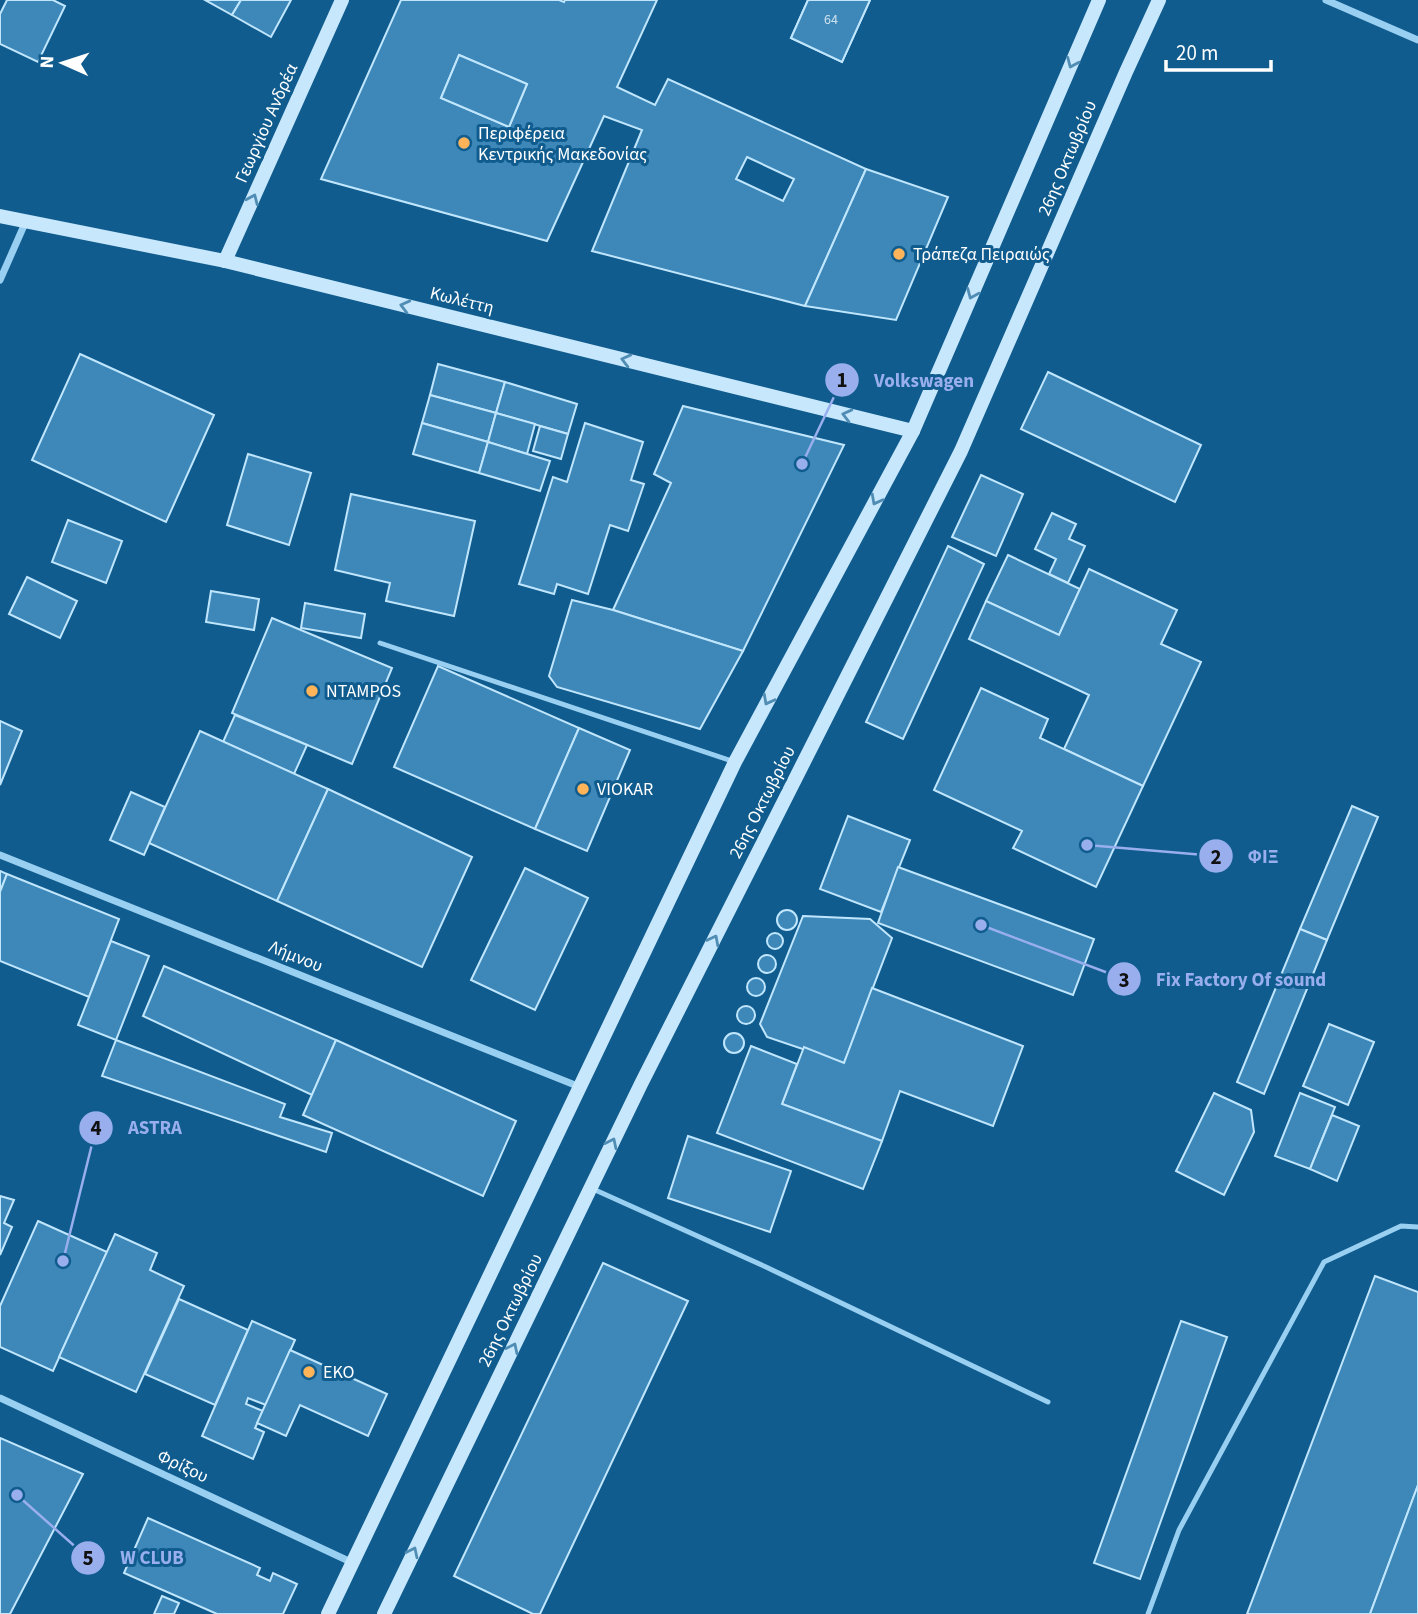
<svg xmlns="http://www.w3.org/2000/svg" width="1418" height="1614" font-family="'Source Sans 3',sans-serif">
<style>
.building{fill:#3d88b9;stroke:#c0e6fd;stroke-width:2;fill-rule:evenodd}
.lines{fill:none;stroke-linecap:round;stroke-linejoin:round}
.lane{stroke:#99d0f2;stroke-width:5}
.street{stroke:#99d0f2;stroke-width:7}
.secondary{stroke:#c7e7fc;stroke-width:14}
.oneway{stroke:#508db4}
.poi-dot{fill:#ffb45a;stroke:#105c8e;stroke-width:2.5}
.labels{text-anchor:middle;stroke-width:6;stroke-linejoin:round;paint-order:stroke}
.number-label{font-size:14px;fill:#cee1ee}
.street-label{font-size:18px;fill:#fff;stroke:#105c8e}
.poi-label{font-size:18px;fill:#fff;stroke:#105c8e;text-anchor:start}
.leader{fill:none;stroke:#99afed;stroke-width:2.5}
.callout-dot{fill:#99afed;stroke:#105c8e;stroke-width:2.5}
.mark-label{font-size:21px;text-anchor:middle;font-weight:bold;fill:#111}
.callout-label{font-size:19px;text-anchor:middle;font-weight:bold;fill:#99afed;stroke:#105c8e;stroke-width:6;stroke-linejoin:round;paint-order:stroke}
</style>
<rect width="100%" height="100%" fill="#105c8e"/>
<g class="building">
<path d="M 7,0 L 53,0 L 65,6 L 38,62 L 0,44 L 0,14 Z"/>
<path d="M 205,0 L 241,0 L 232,15 Z"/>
<path d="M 241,0 L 291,0 L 271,37 L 232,15 Z"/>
<path d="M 401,0 L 559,0 L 564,2 L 565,0 L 657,0 L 617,87 L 655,105 L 668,79 L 866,169 L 805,306 L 592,251 L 642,130 L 604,116 L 547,241 L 321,179 ZM 459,55 L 527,84 L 509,127 L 441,98 ZM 747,157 L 794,179 L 783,201 L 736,179 Z"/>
<path d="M 808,0 L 870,0 L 842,62 L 791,38 Z"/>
<path d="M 808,0 L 870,0 L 842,62 L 791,38 Z"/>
<path d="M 459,55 L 527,84 L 509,127 L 441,98 Z"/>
<path d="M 866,169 L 948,197 L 896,320 L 805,306 Z"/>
<path d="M 80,354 L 214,415 L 166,522 L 32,460 Z"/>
<path d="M 438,364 L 505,382 L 496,413 L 430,395 Z"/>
<path d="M 1048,372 L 1201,445 L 1175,502 L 1021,429 Z"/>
<path d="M 505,382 L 577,404 L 568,434 L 496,413 Z"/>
<path d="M 430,395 L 496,413 L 488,442 L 422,423 Z"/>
<path d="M 683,406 L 844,445 L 743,651 L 613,610 L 671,483 L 654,474 Z"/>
<path d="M 496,413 L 535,424 L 527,454 L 488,442 Z"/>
<path d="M 422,423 L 488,442 L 479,473 L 413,454 Z"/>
<path d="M 585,423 L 643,442 L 631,480 L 644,484 L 628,531 L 610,525 L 588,594 L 557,584 L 554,594 L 519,584 L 553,477 L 567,482 Z"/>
<path d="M 540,426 L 568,434 L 561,459 L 533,451 Z"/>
<path d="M 488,442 L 550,461 L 540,491 L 479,473 Z"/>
<path d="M 248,454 L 311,473 L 289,545 L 227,525 Z"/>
<path d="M 981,475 L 1023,494 L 996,556 L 952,537 Z"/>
<path d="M 351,494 L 475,521 L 454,616 L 386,601 L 390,583 L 335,570 Z"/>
<path d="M 1052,513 L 1076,524 L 1069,539 L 1085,546 L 1068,583 L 1049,574 L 1056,559 L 1035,549 Z"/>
<path d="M 68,520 L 122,541 L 106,583 L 52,562 Z"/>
<path d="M 948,546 L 984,564 L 903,739 L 866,722 Z"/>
<path d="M 1008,555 L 1080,589 L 1059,635 L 986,601 Z"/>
<path d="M 1089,569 L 1177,610 L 1161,644 L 1201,662 L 1143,786 L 1064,749 L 1089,695 L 969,639 L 986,601 L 1059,635 Z"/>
<path d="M 27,577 L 77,601 L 60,638 L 9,614 Z"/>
<path d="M 211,591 L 259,599 L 254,630 L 206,622 Z"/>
<path d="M 572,600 L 613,610 L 743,651 L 700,729 L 557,687 L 549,676 Z"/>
<path d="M 305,603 L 365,614 L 361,638 L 301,628 Z"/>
<path d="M 272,618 L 392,668 L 352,764 L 232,713 Z"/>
<path d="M 438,666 L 579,728 L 535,829 L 394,767 Z"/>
<path d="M 981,688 L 1048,719 L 1040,738 L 1143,786 L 1096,887 L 1013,848 L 1022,831 L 934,790 Z"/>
<path d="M 235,715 L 307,745 L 294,774 L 223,742 Z"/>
<path d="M 0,721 L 22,731 L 0,785 Z"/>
<path d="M 579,728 L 630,750 L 587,851 L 535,829 Z"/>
<path d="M 200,731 L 328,789 L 277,901 L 149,843 Z"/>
<path d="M 328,789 L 472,857 L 422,967 L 277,901 Z"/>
<path d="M 131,792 L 165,807 L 144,855 L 110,840 Z"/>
<path d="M 1352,806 L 1378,817 L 1327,940 L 1300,929 Z"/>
<path d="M 848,816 L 910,840 L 881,912 L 820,889 Z"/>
<path d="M 898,867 L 1094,939 L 1073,995 L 878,923 Z"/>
<path d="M 525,868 L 588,898 L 535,1010 L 471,980 Z"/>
<path d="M 0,871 L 7,874 L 0,892 Z"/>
<path d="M 7,874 L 119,919 L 89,997 L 0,961 L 0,892 Z"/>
<circle cx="787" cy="920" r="10"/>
<path d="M 803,916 L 870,919 L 892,938 L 844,1063 L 767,1037 L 760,1024 Z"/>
<path d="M 1300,929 L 1327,940 L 1264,1094 L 1237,1082 Z"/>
<circle cx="775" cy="941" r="8"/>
<path d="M 111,941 L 149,956 L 116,1040 L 78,1025 Z"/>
<circle cx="767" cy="964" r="9"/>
<path d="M 164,966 L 336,1040 L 312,1095 L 143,1016 Z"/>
<circle cx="756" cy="987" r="9"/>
<path d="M 872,988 L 1023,1046 L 993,1126 L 900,1091 L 882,1141 L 782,1104 L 804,1047 L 844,1063 Z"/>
<circle cx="746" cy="1015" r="9"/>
<path d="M 1329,1024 L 1374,1042 L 1348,1105 L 1303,1086 Z"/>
<circle cx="734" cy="1043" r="10"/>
<path d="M 116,1040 L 285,1104 L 280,1117 L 332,1133 L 326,1152 L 102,1076 Z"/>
<path d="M 336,1040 L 516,1121 L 483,1196 L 303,1115 Z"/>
<path d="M 751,1046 L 797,1064 L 782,1104 L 882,1141 L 863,1189 L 717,1133 Z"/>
<path d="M 1214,1093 L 1251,1110 L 1254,1132 L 1224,1195 L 1176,1171 Z"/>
<path d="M 1300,1093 L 1335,1107 L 1310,1169 L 1275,1156 Z"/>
<path d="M 1332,1115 L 1359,1126 L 1337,1181 L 1310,1169 Z"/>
<path d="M 688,1136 L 791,1171 L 770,1232 L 668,1198 Z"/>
<path d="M 0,1196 L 14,1200 L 4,1223 L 12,1227 L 0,1255 Z"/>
<path d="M 38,1221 L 107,1252 L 53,1371 L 0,1347 L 0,1306 Z"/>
<path d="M 115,1234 L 157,1253 L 150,1270 L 184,1286 L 136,1392 L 59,1357 Z"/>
<path d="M 603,1263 L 688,1301 L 540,1614 L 533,1614 L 454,1576 Z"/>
<path d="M 1375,1276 L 1418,1292 L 1418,1485 L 1370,1614 L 1247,1614 Z"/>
<path d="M 179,1299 L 248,1330 L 215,1405 L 145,1374 Z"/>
<path d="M 252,1321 L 295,1340 L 266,1405 L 248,1398 L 246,1404 L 263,1411 L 255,1428 L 264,1432 L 253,1459 L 202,1436 Z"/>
<path d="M 1181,1321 L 1227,1337 L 1140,1579 L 1094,1563 Z"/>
<path d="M 290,1350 L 387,1394 L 368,1436 L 300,1405 L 286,1436 L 257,1423 Z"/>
<path d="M 0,1438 L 83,1474 L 10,1614 L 0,1614 Z"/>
<path d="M 1418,1485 L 1418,1614 L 1370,1614 Z"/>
<path d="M 148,1518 L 260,1568 L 257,1575 L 270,1581 L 273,1573 L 297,1584 L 283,1614 L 217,1614 L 124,1573 Z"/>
<path d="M 162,1596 L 179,1603 L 174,1614 L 154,1614 Z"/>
</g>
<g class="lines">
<g class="lane">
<path d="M 380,643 L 735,762"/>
<path d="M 593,1189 L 766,1267 L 1048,1402"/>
<path d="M 1148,1614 L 1179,1530 L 1324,1262 L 1401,1226 L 1418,1227"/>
</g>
<g class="street">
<path d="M 1326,0 L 1418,40"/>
<path d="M 0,280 L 26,221"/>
<path d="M 0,855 L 580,1087"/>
<path d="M 0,1398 L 353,1563"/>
</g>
<g class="secondary">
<path d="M 0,216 L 225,261 L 913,431"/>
<path d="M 225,261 L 342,0"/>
<path d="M 328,1614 L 735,762 L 913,431 L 1099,0"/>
<path d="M 384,1614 L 641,1084 L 961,451 L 1126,72 L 1159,0"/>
</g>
</g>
<defs><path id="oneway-chevron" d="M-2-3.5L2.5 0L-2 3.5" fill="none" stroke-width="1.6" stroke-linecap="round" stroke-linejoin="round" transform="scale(1.75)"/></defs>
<g class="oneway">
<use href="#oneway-chevron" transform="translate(1072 63) rotate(113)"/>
<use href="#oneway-chevron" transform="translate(253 199) rotate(-66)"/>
<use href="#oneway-chevron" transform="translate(972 294) rotate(113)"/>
<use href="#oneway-chevron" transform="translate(405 306) rotate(-166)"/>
<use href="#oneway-chevron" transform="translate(626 360) rotate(-166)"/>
<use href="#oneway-chevron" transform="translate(847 415) rotate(-166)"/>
<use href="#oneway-chevron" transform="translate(876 500) rotate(118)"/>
<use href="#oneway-chevron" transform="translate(768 700) rotate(118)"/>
<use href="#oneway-chevron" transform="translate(714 940) rotate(-63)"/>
<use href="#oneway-chevron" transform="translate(612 1143) rotate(-64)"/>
<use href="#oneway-chevron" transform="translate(513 1348) rotate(-64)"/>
<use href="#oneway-chevron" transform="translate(413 1552) rotate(-64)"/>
</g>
<g class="poi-dot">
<circle cx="464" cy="143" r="7"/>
<circle cx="899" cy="254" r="7"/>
<circle cx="312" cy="691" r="7"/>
<circle cx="583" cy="789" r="7"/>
<circle cx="309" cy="1372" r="7"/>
</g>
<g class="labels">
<g class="number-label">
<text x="831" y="24">64</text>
</g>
<g class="street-label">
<text transform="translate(266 123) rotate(-66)" y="6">Γεωργίου Ανδρέα</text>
<text transform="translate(1067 158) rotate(-67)" y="6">26ης Οκτωβρίου</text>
<text transform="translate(462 300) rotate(14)" y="6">Κωλέττη</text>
<text transform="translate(762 802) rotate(-63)" y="6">26ης Οκτωβρίου</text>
<text transform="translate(296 956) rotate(22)" y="6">Λήμνου</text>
<text transform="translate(510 1310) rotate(-64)" y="6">26ης Οκτωβρίου</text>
<text transform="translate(183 1466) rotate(25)" y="6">Φρίξου</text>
</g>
<g class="poi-label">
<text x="478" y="139">Περιφέρεια<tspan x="478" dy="21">Κεντρικής Μακεδονίας</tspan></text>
<text x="913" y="260">Τράπεζα Πειραιώς</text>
<text x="326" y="697">NTAMPOS</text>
<text x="597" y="795">VIOKAR</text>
<text x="323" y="1378">EKO</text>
</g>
</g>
<path class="leader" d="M802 464L842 380M1087 845L1216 856M981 925L1124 979M63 1261L96 1128M17 1495L88 1558"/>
<g class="callout-dot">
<circle cx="802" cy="464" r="7"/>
<circle cx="1087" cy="845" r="7"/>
<circle cx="981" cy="925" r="7"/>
<circle cx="63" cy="1261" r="7"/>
<circle cx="17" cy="1495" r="7"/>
<circle cx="842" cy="380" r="18"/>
<circle cx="1216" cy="856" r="18"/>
<circle cx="1124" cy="979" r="18"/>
<circle cx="96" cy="1128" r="18"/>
<circle cx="88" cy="1558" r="18"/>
</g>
<g class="mark-label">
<text x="842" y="387">1</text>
<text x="1216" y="864">2</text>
<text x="1124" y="987">3</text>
<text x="96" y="1135">4</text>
<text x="88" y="1565">5</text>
</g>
<g class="callout-label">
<text x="924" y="387">Volkswagen</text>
<text x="1263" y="863">ΦΙΞ</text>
<text x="1241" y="986">Fix Factory Of sound</text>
<text x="155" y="1134">ASTRA</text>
<text x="152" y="1564">W CLUB</text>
</g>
<g transform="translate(63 63) rotate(273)" stroke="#105c8e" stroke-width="5" paint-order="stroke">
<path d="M0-5L12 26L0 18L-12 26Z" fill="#ffffff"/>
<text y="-10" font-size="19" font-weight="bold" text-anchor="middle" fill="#ffffff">N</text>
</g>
<path d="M1166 60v10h105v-10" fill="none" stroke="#ffffff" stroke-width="3.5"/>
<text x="1176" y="60" font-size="21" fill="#ffffff" stroke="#105c8e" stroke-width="5" paint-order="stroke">20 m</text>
</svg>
